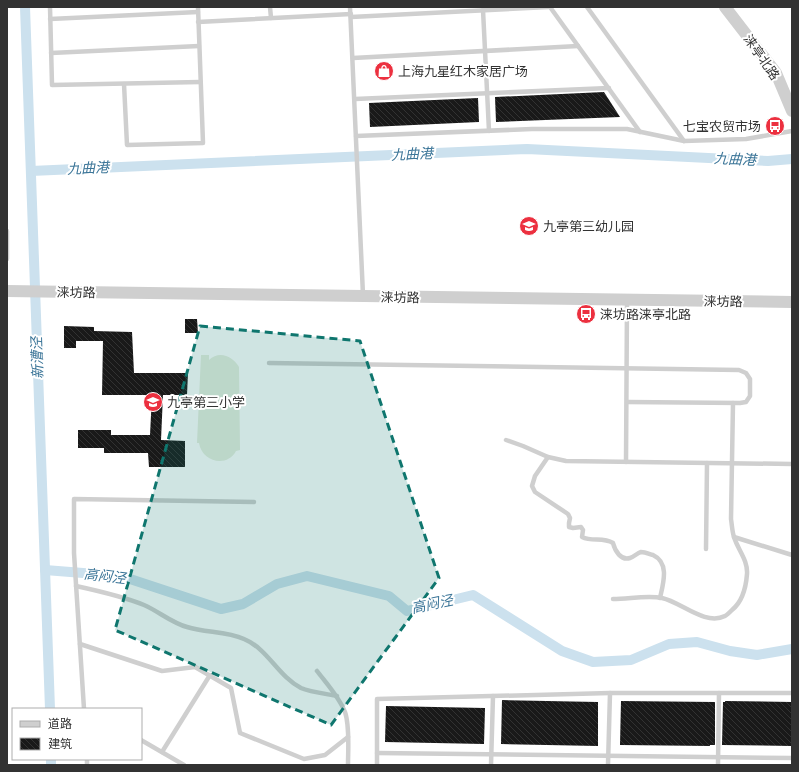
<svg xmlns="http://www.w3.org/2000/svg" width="799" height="772" font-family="'Source Sans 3','Noto Sans SC',sans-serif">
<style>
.grass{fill:#e8efe0}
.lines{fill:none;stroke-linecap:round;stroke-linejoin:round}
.canal{stroke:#cce1ee;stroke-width:10}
.building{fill:url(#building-back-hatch)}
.service{stroke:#cfcfcf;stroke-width:4.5}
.tertiary{stroke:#cfcfcf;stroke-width:12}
.marked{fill:#0f766e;fill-opacity:0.2;stroke:#0f766e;stroke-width:3;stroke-dasharray:8 5;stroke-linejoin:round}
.labels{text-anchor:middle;stroke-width:4;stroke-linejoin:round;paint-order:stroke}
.street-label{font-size:13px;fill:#323232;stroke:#fff}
.poi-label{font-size:13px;fill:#323232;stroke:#fff;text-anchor:start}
.water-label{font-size:14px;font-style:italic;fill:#3b7598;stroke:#fff}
</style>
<defs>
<pattern id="building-back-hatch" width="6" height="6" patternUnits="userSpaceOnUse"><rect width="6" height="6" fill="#191919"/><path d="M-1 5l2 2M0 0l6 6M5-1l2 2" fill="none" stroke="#323232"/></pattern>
</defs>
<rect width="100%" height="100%" fill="#fff"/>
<path class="grass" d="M 201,355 L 209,355 L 209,360 C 219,350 233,356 239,367 L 240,450 L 236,451 C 227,468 202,462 199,443 L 197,443 Z"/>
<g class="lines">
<g class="canal">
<path d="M 25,7 L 50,709"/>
<path d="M 31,171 L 527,149 L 768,161 L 792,159"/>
<path d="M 45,570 L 121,576 L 221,609 L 243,604 L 277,584 L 307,576 L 389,596 L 407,611 L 473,595 L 562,651 L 593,662 L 631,660 L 669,644 L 697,642 L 730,651 L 757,655 L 792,649"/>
<path d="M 51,759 L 51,765"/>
</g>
</g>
<g class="building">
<path d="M 604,92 L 620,117 L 496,122 L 495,97 Z"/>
<path d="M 478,98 L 479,122 L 370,127 L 369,103 Z"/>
<path d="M 185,319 L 197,319 L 198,333 L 185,333 Z"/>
<path d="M 64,326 L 94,327 L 94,331 L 132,332 L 134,373 L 188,373 L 187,395 L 163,395 L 161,440 L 185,441 L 185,467 L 149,467 L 148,453 L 104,453 L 104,448 L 78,448 L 78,430 L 111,430 L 111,435 L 150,435 L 152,395 L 102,395 L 103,341 L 76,341 L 76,348 L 64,348 Z"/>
<path d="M 502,700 L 598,702 L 598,746 L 501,744 Z"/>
<path d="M 621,701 L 715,702 L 715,745 L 710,745 L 710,746 L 620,745 Z"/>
<path d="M 725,701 L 792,702 L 792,746 L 722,745 L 723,702 L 725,702 Z"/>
<path d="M 386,706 L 485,708 L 484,744 L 385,742 Z"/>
</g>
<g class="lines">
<g class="service">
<path d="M 50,7 L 52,85 L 200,82"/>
<path d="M 270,7 L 271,18"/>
<path d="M 350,7 L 363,295"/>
<path d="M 550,7 L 640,132"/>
<path d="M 587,7 L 684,141"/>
<path d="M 483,10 L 489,131"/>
<path d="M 351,17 L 549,7"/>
<path d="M 50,19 L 198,12"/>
<path d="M 198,22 L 351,14"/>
<path d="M 51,53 L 199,46"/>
<path d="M 353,58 L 578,46"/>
<path d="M 124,84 L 127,145 L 203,143 L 198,7"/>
<path d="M 355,99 L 609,88"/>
<path d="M 356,136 L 532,129 L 627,129 L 684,141 L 746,139 L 792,131"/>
<path d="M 7,231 L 7,259"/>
<path d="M 269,363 L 739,370 L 746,373 L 750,379 L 750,396 L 746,402 L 740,403 L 627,402"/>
<path d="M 506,440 L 523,446 L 548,457 L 566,461 L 792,464"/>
<path d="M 548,457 L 535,476 L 532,486 L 535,492 L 568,514 L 570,518 L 569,523 L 569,527 L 573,528 L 581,527 L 583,530 L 582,537 C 592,542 603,537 613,543 C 615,551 621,561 630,558 C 634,557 637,553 641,552 C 646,552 649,554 653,555 C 670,563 663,584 660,598"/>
<path d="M 626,462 L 627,301"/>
<path d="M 734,537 L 792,555"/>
<path d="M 706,549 L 707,463"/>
<path d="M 76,586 C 99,591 122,596 144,605 C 158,611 172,623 187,627 C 206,633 226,631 244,639 C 268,649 278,676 301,688 C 310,692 327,694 337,696"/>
<path d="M 613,599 C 629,599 647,595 662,598 C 681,602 705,626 725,616 C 727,615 730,612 732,610 C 742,602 746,587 747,574 C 748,560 738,550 734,537 C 732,531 732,525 731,519 L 733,403"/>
<path d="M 80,644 L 162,671 L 195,667 L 231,688 L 240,733 L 304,759 L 325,755 L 348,737"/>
<path d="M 317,671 C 327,684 339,697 345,712 C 350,726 348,750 348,765"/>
<path d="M 84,709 L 74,553 L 74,499 L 254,502"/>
<path d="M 141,740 L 184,765"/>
<path d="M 162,752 L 210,675"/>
<path d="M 377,753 L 792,758"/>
<path d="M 87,759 L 87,765"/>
<path d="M 377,765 L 377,699 L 610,693 L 792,693"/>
<path d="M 491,765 L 493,696"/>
<path d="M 608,765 L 610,693"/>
<path d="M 718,765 L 719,693"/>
</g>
<g class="tertiary">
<path d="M 725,7 L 776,73 L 792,111"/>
<path d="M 7,291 L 792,302"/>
</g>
</g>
<path class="marked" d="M 200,326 L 360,341 L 439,578 L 331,725 L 115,630 Z"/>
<defs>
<symbol id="shop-disc" viewBox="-11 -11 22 22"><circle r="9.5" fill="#ec303f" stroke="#fff"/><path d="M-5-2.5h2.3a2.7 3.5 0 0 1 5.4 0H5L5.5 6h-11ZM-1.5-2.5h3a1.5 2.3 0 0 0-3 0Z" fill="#fff"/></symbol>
<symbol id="bus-disc" viewBox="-11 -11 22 22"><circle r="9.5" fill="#ec303f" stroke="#fff"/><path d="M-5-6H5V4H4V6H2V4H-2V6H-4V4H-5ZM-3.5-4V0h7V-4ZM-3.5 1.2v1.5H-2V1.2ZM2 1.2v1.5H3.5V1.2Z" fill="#fff"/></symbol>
<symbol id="school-disc" viewBox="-11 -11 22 22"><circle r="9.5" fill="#ec303f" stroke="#fff"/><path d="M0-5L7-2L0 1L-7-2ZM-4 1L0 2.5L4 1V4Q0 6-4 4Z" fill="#fff"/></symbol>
</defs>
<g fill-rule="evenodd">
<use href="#shop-disc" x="373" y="60" width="22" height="22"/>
<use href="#bus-disc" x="764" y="115" width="22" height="22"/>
<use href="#school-disc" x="518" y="215" width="22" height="22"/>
<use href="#bus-disc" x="575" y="303" width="22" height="22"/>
<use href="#school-disc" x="142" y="391" width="22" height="22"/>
</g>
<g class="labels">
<g class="street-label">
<text transform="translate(762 57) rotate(55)" y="5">涞亭北路</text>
<text transform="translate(76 292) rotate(1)" y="5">涞坊路</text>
<text transform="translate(400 297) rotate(1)" y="5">涞坊路</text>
<text transform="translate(723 301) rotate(1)" y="5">涞坊路</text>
</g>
<g class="poi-label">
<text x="398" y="76">上海九星红木家居广场</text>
<text x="761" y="131" text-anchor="end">七宝农贸市场</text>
<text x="543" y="231">九亭第三幼儿园</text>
<text x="600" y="319">涞坊路涞亭北路</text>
<text x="167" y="407">九亭第三小学</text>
</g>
<g class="water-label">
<text transform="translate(412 154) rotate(-3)" y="5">九曲港</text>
<text transform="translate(735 159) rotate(3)" y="5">九曲港</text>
<text transform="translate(88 168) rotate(-3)" y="5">九曲港</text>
<text transform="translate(37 358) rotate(-92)" y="5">新漕泾</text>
<text transform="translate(105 576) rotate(7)" y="5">高闷泾</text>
<text transform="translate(432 604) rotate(-12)" y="5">高闷泾</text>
</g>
</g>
<rect width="799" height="772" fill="none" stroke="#323232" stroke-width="16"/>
<rect x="12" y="708" width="130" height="52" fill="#ffffff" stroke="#adadad"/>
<rect x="20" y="721" width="20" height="6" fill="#cfcfcf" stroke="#adadad"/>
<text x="48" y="728" font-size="12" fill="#323232">道路</text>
<rect x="20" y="738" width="20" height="12" fill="url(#building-back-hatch)" stroke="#adadad"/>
<text x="48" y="748" font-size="12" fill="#323232">建筑</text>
</svg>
